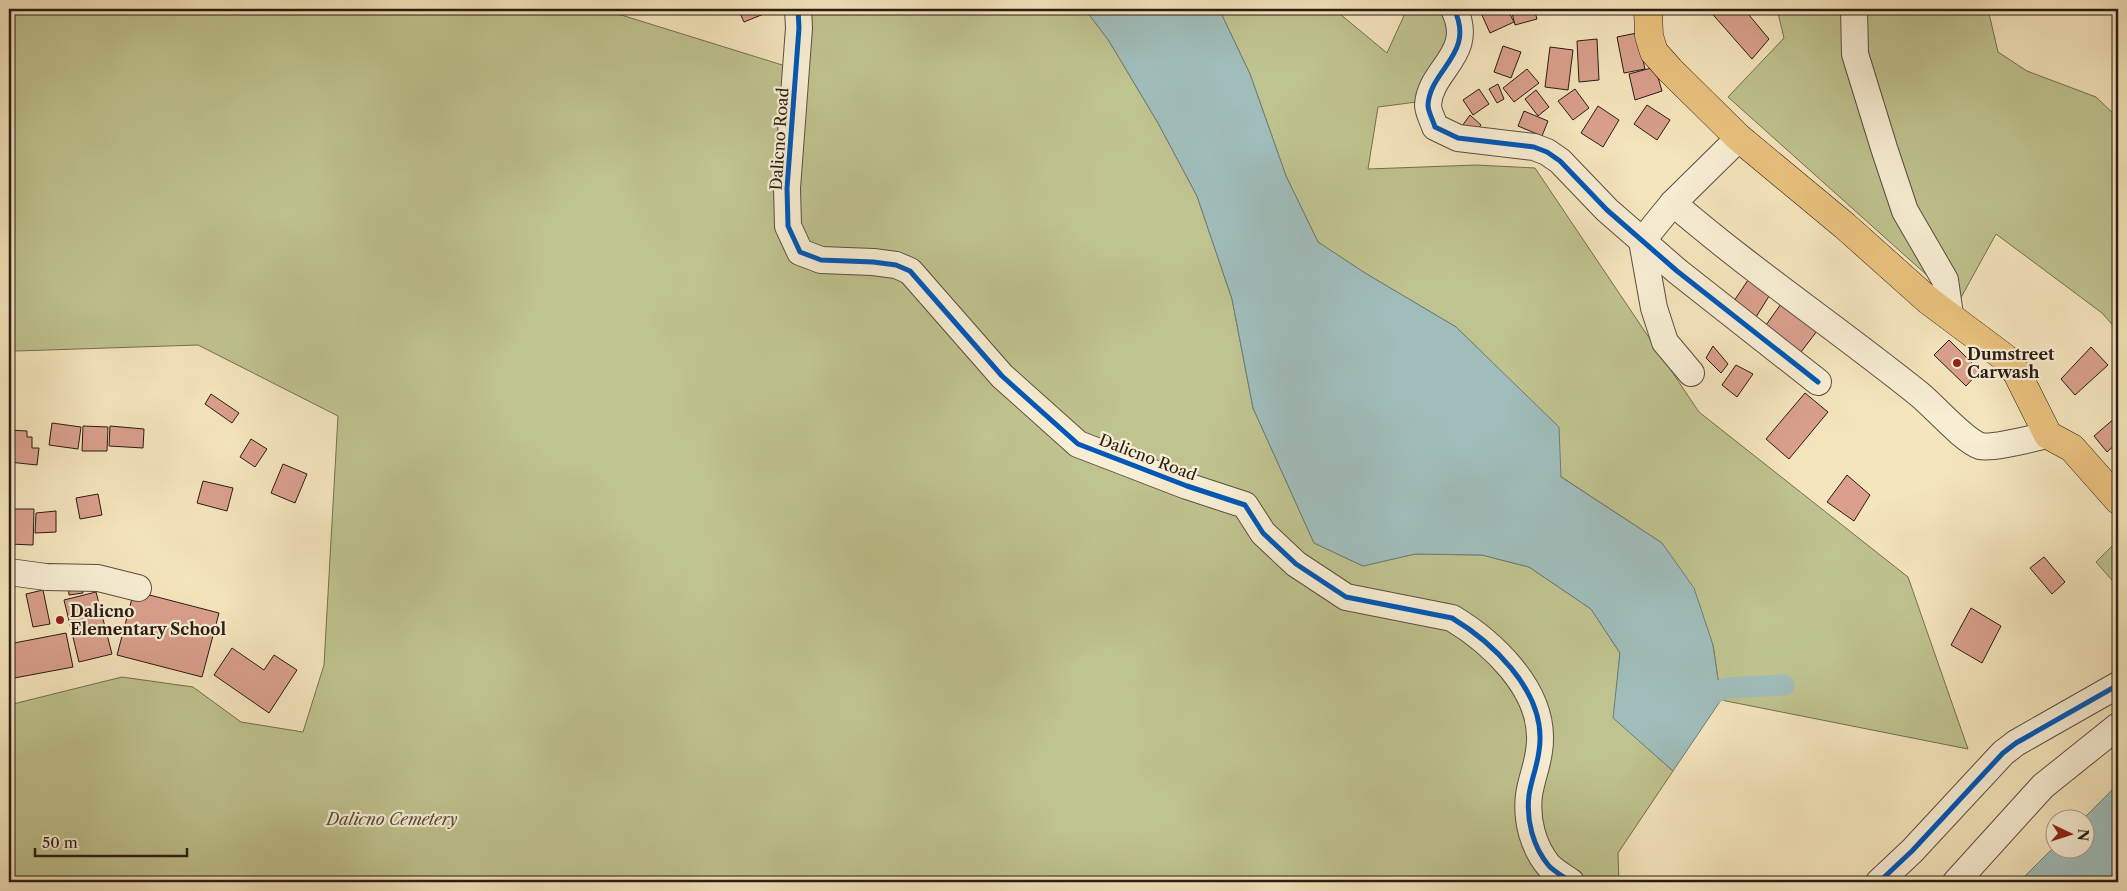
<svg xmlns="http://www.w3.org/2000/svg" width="2127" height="891" font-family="'Libre Caslon Text',serif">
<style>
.green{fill:#bfc38f;stroke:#747052}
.water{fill:#a0bdbb;stroke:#717d79}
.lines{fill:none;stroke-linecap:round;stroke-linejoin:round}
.canal{stroke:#a0bdbb;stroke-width:21}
.building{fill:#daa08d;stroke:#2a1c15}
.minor-casing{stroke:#5d4e3f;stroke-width:28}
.major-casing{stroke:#2a1c15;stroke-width:29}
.minor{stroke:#f8eed4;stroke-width:26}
.major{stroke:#eac27e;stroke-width:28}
.cycleway-casing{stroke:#f8eed4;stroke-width:8}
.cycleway{stroke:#0057b8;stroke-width:5}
.poi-dot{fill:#8f2418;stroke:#f8eed4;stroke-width:2}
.labels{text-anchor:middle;stroke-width:4.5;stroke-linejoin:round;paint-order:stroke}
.street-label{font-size:16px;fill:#2a1c15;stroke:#f8eed4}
.poi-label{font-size:16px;font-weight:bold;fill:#2a1c15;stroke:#f8eed4;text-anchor:start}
.park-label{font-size:16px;font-style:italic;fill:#574e3a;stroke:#f8eed4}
</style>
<rect width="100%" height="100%" fill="#f5e5bd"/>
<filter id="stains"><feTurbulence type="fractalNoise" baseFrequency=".004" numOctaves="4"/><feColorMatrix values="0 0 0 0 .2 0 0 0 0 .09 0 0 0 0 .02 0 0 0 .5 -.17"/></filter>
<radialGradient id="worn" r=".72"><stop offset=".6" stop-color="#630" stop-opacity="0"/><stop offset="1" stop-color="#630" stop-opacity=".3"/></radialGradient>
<g class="green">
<path d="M 9,9 L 602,9 L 808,73 L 806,9 L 1085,9 L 1109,41 L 1158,123 L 1197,196 L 1232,299 L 1253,408 L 1314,543 L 1363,566 L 1415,554 L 1482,555 L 1529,567 L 1591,609 L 1620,653 L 1614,718 L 1673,771 L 1618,853 L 1619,882 L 9,882 L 9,705 L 122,677 L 193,687 L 241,722 L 303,732 L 324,665 L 338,416 L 198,345 L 17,351 L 9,349 Z"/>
<path d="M 1219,9 L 1334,9 L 1387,53 L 1407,9 L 1456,9 L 1464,29 L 1424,101 L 1378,107 L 1368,169 L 1476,165 L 1535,168 L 1699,412 L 1908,577 L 1968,749 L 1721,700 L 1713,645 L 1662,543 L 1560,476 L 1558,427 L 1456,327 L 1365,273 L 1318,242 L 1286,176 L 1250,74 Z"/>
<path d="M 1777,9 L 1988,9 L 1998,52 L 2027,71 L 2096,97 L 2117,117 L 2118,331 L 2102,313 L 1996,234 L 1958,303 L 1728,97 L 1784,38 Z"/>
<path d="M 2118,540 L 2118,587 L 2096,562 Z"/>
</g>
<g class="water">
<path d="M 1085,9 L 1219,9 L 1250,74 L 1286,176 L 1318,242 L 1365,273 L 1456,327 L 1559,427 L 1561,477 L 1662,543 L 1694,588 L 1713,645 L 1721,700 L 1673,771 L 1613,718 L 1620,653 L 1591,609 L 1529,567 L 1482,555 L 1415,554 L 1363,566 L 1314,543 L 1253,408 L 1232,299 L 1197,196 L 1158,123 L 1109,41 Z"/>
<path d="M 2118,784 L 2118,882 L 2019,882 L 2054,847 L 2084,848 L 2084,818 Z"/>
</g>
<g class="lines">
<path class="canal" d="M 1695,702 L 1726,688 L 1784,685"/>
</g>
<g class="building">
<path d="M 738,9 L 776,9 L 744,22 Z"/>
<path d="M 1489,9 L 1507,9 L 1514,22 L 1490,33 L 1481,13 Z"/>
<path d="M 1511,9 L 1534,9 L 1537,19 L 1515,25 Z"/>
<path d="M 1708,9 L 1744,9 L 1769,39 L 1752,59 Z"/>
<path d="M 1637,33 L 1645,69 L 1624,73 L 1617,37 Z"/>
<path d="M 1597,39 L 1599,80 L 1579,82 L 1577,41 Z"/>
<path d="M 1503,46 L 1521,52 L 1511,78 L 1494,72 Z"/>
<path d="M 1550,47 L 1573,50 L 1568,90 L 1545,87 Z"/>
<path d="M 1655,67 L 1662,91 L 1635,100 L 1629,74 Z"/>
<path d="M 1527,69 L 1539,83 L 1514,102 L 1503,88 Z"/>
<path d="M 1498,84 L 1504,99 L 1497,103 L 1489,89 Z"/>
<path d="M 1479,89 L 1489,104 L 1473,115 L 1463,100 Z"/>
<path d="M 1575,89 L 1589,108 L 1573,120 L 1558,101 Z"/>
<path d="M 1536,90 L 1549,107 L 1538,116 L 1525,99 Z"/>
<path d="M 1647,105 L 1670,120 L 1657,140 L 1634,124 Z"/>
<path d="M 1598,106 L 1619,120 L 1603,147 L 1581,133 Z"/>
<path d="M 1524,111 L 1548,121 L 1542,136 L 1518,126 Z"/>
<path d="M 1470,115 L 1481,125 L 1473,135 L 1462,126 Z"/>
<path d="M 1750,277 L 1771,293 L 1756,317 L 1734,301 Z"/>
<path d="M 1781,304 L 1817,331 L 1801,352 L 1766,325 Z"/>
<path d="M 1949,340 L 1980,371 L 1966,386 L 1934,355 Z"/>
<path d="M 1713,346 L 1728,364 L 1721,373 L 1706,358 Z"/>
<path d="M 2091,347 L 2108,365 L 2075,395 L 2061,379 Z"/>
<path d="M 1736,365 L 1753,374 L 1737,397 L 1722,385 Z"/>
<path d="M 1805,393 L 1828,412 L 1789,459 L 1766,439 Z"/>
<path d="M 211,394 L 239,413 L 232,423 L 205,404 Z"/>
<path d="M 2115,418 L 2118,422 L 2118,442 L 2107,452 L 2094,436 Z"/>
<path d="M 52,423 L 81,427 L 78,449 L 49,445 Z"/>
<path d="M 83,426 L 108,427 L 107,451 L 82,451 Z"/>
<path d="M 110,426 L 144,429 L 143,448 L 109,446 Z"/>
<path d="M 9,430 L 27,431 L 27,437 L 32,437 L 32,448 L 39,448 L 37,465 L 9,462 Z"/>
<path d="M 251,439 L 267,449 L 255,467 L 240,457 Z"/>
<path d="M 283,464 L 307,474 L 295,503 L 271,493 Z"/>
<path d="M 1847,475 L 1870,495 L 1854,521 L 1827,502 Z"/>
<path d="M 203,481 L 233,488 L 227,511 L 197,503 Z"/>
<path d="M 98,494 L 102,515 L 80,519 L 76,498 Z"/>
<path d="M 9,509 L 34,509 L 33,545 L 9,544 Z"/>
<path d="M 56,511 L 56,532 L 35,533 L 36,513 Z"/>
<path d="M 2044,557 L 2065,582 L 2052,594 L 2030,568 Z"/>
<path d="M 81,581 L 83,593 L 69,595 L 68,582 Z"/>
<path d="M 43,590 L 50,624 L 33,627 L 26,594 Z"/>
<path d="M 134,591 L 219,613 L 202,677 L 117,655 Z"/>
<path d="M 96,592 L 112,654 L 79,662 L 64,600 Z"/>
<path d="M 1971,608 L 2001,626 L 1982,663 L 1951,645 Z"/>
<path d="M 66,633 L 73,667 L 9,679 L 9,644 Z"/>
<path d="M 232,648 L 264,670 L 274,655 L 297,670 L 269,713 L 214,675 Z"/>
</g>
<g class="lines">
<defs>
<g id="minor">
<path d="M 798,9 L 799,28 L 787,188 L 788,226 L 800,252 L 821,260 L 873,262 L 896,265 L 910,271 L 1002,376 L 1078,444 L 1187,486 L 1245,505 L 1263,533 L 1296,564 L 1346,597 L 1452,618 C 1492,642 1541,688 1540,739 C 1540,761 1532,775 1529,795 C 1526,820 1533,847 1549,866 C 1555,872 1564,877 1571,882"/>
<path d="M 1454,9 C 1476,54 1430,69 1428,105 C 1428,112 1433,120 1435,127 L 1458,138 L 1534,147 L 1547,152 L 1560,161 L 1607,210 L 1677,271 L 1818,382"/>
<path d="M 1854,9 L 1855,54 L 1884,148 L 1905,211 L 1945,280 L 1950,315"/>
<path d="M 1673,203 C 1752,271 1838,329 1919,394 C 1935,407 1963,440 1980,446 C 1993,449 2033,438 2048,435"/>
<path d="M 1691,373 L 1665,342 L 1654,308 L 1642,241 L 1673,203 L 1739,138"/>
<path d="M 9,572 L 46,577 L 98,578 L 138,588"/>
<path d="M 1879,882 L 1912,851 L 2003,753 L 2016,743 L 2118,685"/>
<path d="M 1956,882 L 2043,786 L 2118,726"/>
</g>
<path id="major" d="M 1648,9 L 1649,36 L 1654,52 L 1670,70 L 1739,138 L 1845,226 L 1929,301 L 2004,357 L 2017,373 L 2048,435 L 2072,448 L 2118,500"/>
</defs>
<use href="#minor" class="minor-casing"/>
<use href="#major" class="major-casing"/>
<use href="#minor" class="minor"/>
<use href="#major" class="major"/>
<defs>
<g id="cycleway">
<path d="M 798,9 L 799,28 L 787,188 L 788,226 L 800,252 L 821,260 L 873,262 L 896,265 L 910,271 L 1002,376 L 1078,444 L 1187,486 L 1245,505 L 1263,533 L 1296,564 L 1346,597 L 1452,618 C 1492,642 1541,688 1540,739 C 1540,761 1532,775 1529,795 C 1526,820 1533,847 1549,866 C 1555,872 1564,877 1571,882"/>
<path d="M 1454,9 C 1476,54 1430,69 1428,105 C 1428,112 1433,120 1435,127 L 1458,138 L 1534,147 L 1547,152 L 1560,161 L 1607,210 L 1677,271 L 1818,382"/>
<path d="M 1879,882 L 1912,851 L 2003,753 L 2016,743 L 2118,685"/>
</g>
</defs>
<use href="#cycleway" class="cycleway-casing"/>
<use href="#cycleway" class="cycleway"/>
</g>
<g class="poi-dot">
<circle cx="1957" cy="363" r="5"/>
<circle cx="60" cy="620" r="5"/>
</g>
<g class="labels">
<g class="street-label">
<text transform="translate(779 139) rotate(-86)" y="6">Dalicno Road</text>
<text transform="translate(1148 457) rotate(21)" y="6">Dalicno Road</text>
</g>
<g class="poi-label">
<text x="1967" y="360">Dumstreet<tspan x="1967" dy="18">Carwash</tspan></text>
<text x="70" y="617">Dalicno<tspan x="70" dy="18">Elementary School</tspan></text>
</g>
<g class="park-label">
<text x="392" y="825">Dalicno Cemetery</text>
</g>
</g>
<rect width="2127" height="891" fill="none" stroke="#f5e5bd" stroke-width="30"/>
<rect x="10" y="10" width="2107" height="871" fill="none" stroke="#2a1c15" stroke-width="2.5"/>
<rect x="15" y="15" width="2097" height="861" fill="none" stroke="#2a1c15"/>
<g transform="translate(2070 834) rotate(94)"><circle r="24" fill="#f8eed4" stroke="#a69a88"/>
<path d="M0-4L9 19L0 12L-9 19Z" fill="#8f2418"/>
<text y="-8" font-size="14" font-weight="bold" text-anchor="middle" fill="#2a1c15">N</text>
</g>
<path d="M35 848v8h152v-8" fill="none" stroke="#2a1c15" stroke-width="2.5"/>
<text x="42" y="848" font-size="15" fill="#2a1c15" stroke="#f8eed4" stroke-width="4" paint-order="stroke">50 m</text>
<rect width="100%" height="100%" filter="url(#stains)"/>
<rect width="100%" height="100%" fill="url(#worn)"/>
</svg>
